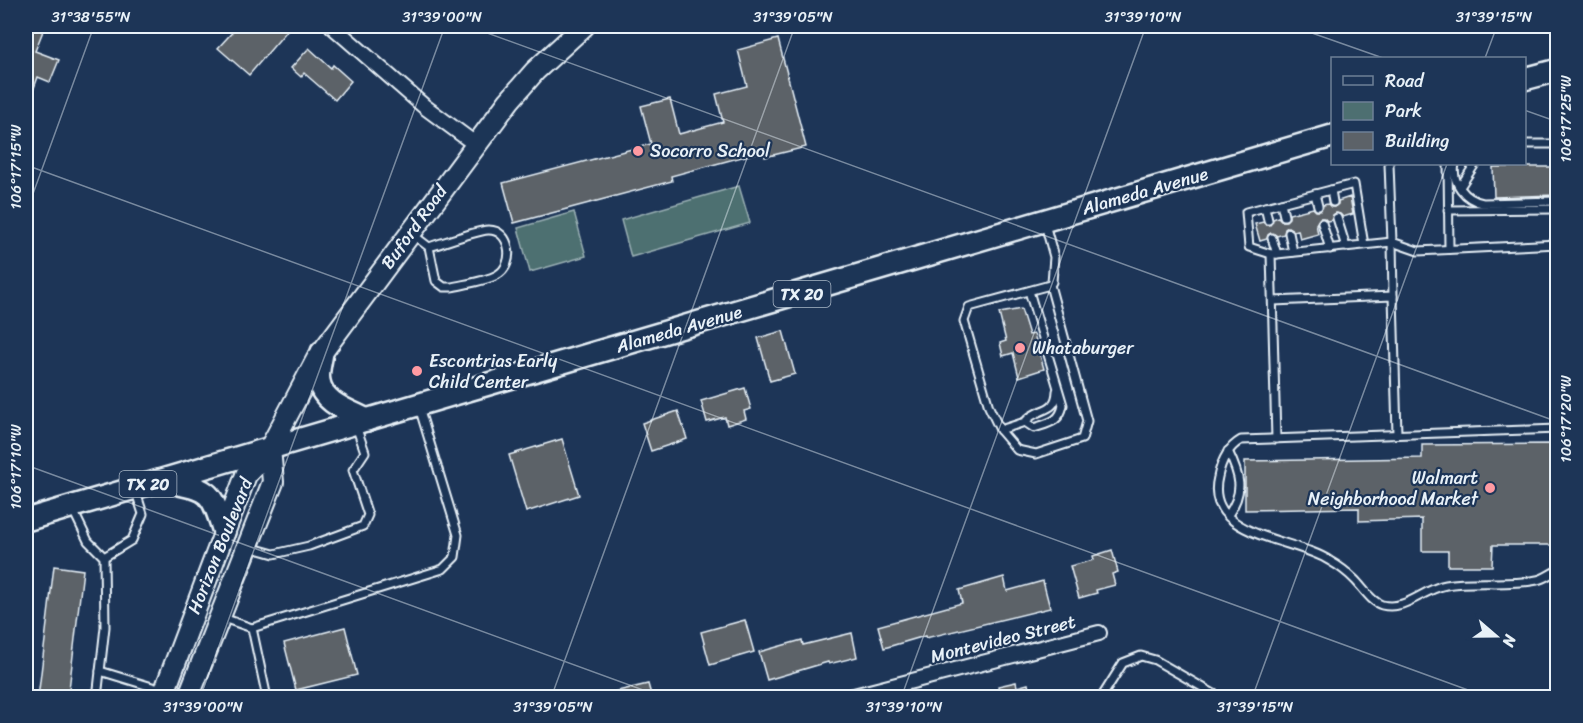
<svg xmlns="http://www.w3.org/2000/svg" width="1583" height="723" font-family="Sriracha,sans-serif">
<style>
.green{fill:#4d6f71;stroke:#9ab0b4;stroke-width:1.5}
.building{fill:#5c6268;stroke:#e8f1f8;stroke-width:1.5}
.lines{fill:none;stroke-linecap:round;stroke-linejoin:round}
.lane-casing{stroke:#e8f1f8;stroke-width:11}
.street-casing{stroke:#e8f1f8;stroke-width:18}
.secondary-casing{stroke:#e8f1f8;stroke-width:24}
.primary-casing{stroke:#e8f1f8;stroke-width:26}
.lane{stroke:#1d3557;stroke-width:7}
.street{stroke:#1d3557;stroke-width:14}
.secondary{stroke:#1d3557;stroke-width:20}
.primary{stroke:#1d3557;stroke-width:21}
.ticks{fill:none;stroke:#e8f1f8;stroke-width:1.5;stroke-opacity:0.45}
.poi-dot{fill:#ff9aa2;stroke:#1d3557;stroke-width:2}
.labels{text-anchor:middle;stroke-width:4.5;stroke-linejoin:round;paint-order:stroke}
.shield{fill:#1d3557;stroke:#abb9c8;stroke-width:1.5}
.shield-label{font-size:16px;font-weight:bold;fill:#e8f1f8}
.poi-label{font-size:18px;fill:#e8f1f8;stroke:#1d3557;text-anchor:start}
.street-label{font-size:18px;fill:#e8f1f8;stroke:#1d3557}
.neatline{fill:none;stroke:#e8f1f8;stroke-width:2}
.ticks-label{font-size:15px;text-anchor:middle;fill:#e8f1f8}
</style>
<rect width="100%" height="100%" fill="#1d3557"/>
<filter id="ink" filterUnits="userSpaceOnUse"><feTurbulence type="fractalNoise" baseFrequency=".0167" numOctaves="2"/><feDisplacementMap in="SourceGraphic" scale="12" xChannelSelector="R" yChannelSelector="G"/><feConvolveMatrix kernelMatrix="1 2 1 2 8 2 1 2 1" color-interpolation-filters="sRGB"/></filter>
<g filter="url(#ink)">
<g class="green">
<path d="M 739,186 L 750,223 L 631,257 L 621,220 Z"/>
<path d="M 574,212 L 586,256 L 530,272 L 518,228 Z"/>
</g>
<g class="building">
<path d="M 26,26 L 45,26 L 35,51 L 59,60 L 50,82 L 38,77 L 27,107 Z"/>
<path d="M 238,26 L 291,26 L 249,75 L 218,48 Z"/>
<path d="M 778,39 L 806,147 L 765,157 L 764,151 L 671,176 L 672,181 L 514,223 L 503,183 L 651,144 L 641,106 L 670,99 L 679,134 L 723,122 L 716,94 L 747,86 L 738,50 Z"/>
<path d="M 309,48 L 331,68 L 333,65 L 351,81 L 335,100 L 304,73 L 301,77 L 291,68 Z"/>
<path d="M 1493,167 L 1557,167 L 1557,195 L 1494,197 Z"/>
<path d="M 1350,197 L 1353,214 L 1343,217 L 1340,214 L 1336,213 L 1333,215 L 1332,220 L 1327,221 L 1324,218 L 1320,218 L 1316,224 L 1318,234 L 1300,239 L 1298,230 L 1294,231 L 1288,227 L 1285,229 L 1284,234 L 1277,236 L 1271,233 L 1268,235 L 1267,239 L 1260,241 L 1255,224 L 1263,222 L 1266,225 L 1270,225 L 1273,219 L 1278,217 L 1282,221 L 1286,221 L 1289,218 L 1289,214 L 1313,208 L 1316,211 L 1320,211 L 1323,205 L 1328,204 L 1331,207 L 1334,207 L 1338,204 L 1338,201 Z"/>
<path d="M 1021,309 L 1029,335 L 1034,334 L 1044,369 L 1019,377 L 1013,353 L 1003,356 L 1000,343 L 1006,341 L 999,313 Z"/>
<path d="M 783,331 L 795,374 L 770,381 L 758,338 Z"/>
<path d="M 745,388 L 751,409 L 744,411 L 746,419 L 727,425 L 725,417 L 707,422 L 701,401 Z"/>
<path d="M 678,411 L 687,439 L 651,451 L 642,423 Z"/>
<path d="M 562,439 L 579,495 L 526,512 L 509,455 Z"/>
<path d="M 1557,444 L 1557,545 L 1493,545 L 1492,566 L 1448,566 L 1448,551 L 1422,551 L 1422,519 L 1359,521 L 1359,508 L 1245,510 L 1245,461 L 1422,458 L 1422,445 Z"/>
<path d="M 1112,550 L 1118,572 L 1112,574 L 1115,585 L 1096,590 L 1097,593 L 1079,598 L 1070,566 L 1094,560 L 1093,556 Z"/>
<path d="M 54,566 L 83,570 L 68,698 L 38,698 Z"/>
<path d="M 1004,577 L 1007,591 L 1043,581 L 1050,608 L 926,638 L 925,636 L 884,648 L 878,626 L 962,603 L 959,590 Z"/>
<path d="M 745,620 L 754,652 L 710,665 L 701,632 Z"/>
<path d="M 345,627 L 357,675 L 296,690 L 284,643 Z"/>
<path d="M 852,633 L 857,657 L 829,664 L 828,662 L 767,680 L 759,652 L 802,640 L 803,645 Z"/>
<path d="M 1016,682 L 1017,687 L 1028,684 L 1031,698 L 991,698 L 990,693 L 999,691 L 998,686 Z"/>
<path d="M 648,684 L 652,698 L 610,698 L 609,693 Z"/>
</g>
<g class="lines">
<defs>
<g id="lane">
<path d="M 1524,144 L 1558,144"/>
<path d="M 1389,164 L 1392,242 L 1418,251 L 1558,244"/>
<path d="M 1448,164 L 1449,249"/>
<path d="M 1455,164 C 1451,182 1465,200 1483,203 L 1558,201"/>
<path d="M 1460,187 L 1475,164"/>
<path d="M 1331,190 L 1333,202"/>
<path d="M 1315,194 L 1318,206"/>
<path d="M 1281,203 L 1284,216"/>
<path d="M 1265,207 L 1268,220"/>
<path d="M 1448,210 L 1558,209"/>
<path d="M 1337,218 L 1346,247"/>
<path d="M 1322,223 L 1330,249"/>
<path d="M 1045,224 L 1054,257 L 1052,282 L 1050,285 L 1087,421 L 1082,439 L 1036,454 L 1017,450 L 1000,430 L 989,407 L 964,321 L 969,307 L 1050,285"/>
<path d="M 1289,233 L 1293,252"/>
<path d="M 412,234 L 429,247 L 436,281 L 444,287 L 452,287 C 465,284 486,281 497,275 C 516,265 511,229 488,230 C 475,231 443,243 429,247"/>
<path d="M 1272,238 L 1277,254"/>
<path d="M 1364,245 L 1354,184 L 1246,212 L 1249,247 L 1271,254 L 1277,254 C 1316,250 1354,246 1392,242 L 1393,296"/>
<path d="M 1271,254 L 1276,439"/>
<path d="M 1273,301 L 1393,296 L 1397,434"/>
<path d="M 1025,422 C 1037,406 1056,415 1057,391"/>
<path d="M 1558,429 L 1241,440 C 1227,448 1221,462 1218,477 C 1203,538 1297,538 1330,561 C 1339,566 1348,573 1355,580 C 1363,588 1371,602 1382,605 C 1406,611 1423,589 1446,585 C 1476,580 1507,586 1537,580 C 1544,579 1551,573 1558,570"/>
<path d="M 1000,430 L 1025,422 L 1034,428 C 1049,423 1060,422 1063,405 L 1029,291"/>
<path d="M 1228,451 C 1240,476 1245,491 1228,515"/>
<path d="M 73,510 L 88,541 L 104,557 L 105,627 L 97,698"/>
<path d="M 249,547 L 274,554 L 309,546 L 363,526 L 368,515 L 353,470 L 365,452 L 356,426"/>
<path d="M 104,557 L 132,540 L 143,514 L 135,489"/>
<path d="M 223,618 L 252,628 L 267,698"/>
<path d="M 252,628 L 443,569 L 455,557 L 458,535 L 419,407"/>
<path d="M 100,671 L 162,690"/>
<path d="M 1101,698 L 1123,663 L 1141,656 L 1155,660 L 1221,698"/>
</g>
<g id="street">
<path d="M 332,26 L 425,107 L 475,144"/>
<path d="M 846,698 L 1099,633"/>
</g>
<g id="secondary">
<path d="M 162,698 L 246,475 L 270,448 L 317,359 L 509,101 L 535,71 L 584,26"/>
<path d="M 188,698 L 273,482 L 270,448"/>
</g>
<g id="primary">
<path d="M 1524,79 L 1558,70"/>
<path d="M 322,352 C 321,361 317,373 319,381 C 322,403 350,411 367,420"/>
<path d="M 165,481 C 210,491 210,487 224,532"/>
<path d="M 26,520 L 1332,136"/>
</g>
</defs>
<use href="#lane" class="lane-casing"/>
<use href="#street" class="street-casing"/>
<use href="#secondary" class="secondary-casing"/>
<use href="#primary" class="primary-casing"/>
<use href="#lane" class="lane"/>
<use href="#street" class="street"/>
<use href="#secondary" class="secondary"/>
<use href="#primary" class="primary"/>
</g>
</g>
<path class="ticks" d="M 468,26 L 1558,422M 1292,26 L 1383,58M 1485,58 L 1497,26M 1524,110 L 1558,122M 26,165 L 1490,698M 26,213 L 94,26M 26,465 L 665,698M 200,698 L 445,26M 551,698 L 795,26M 901,698 L 1146,26M 1252,698 L 1447,164"/>
<g class="poi-dot">
<circle cx="638" cy="151" r="6"/>
<circle cx="1020" cy="348" r="6"/>
<circle cx="417" cy="371" r="6"/>
<circle cx="1490" cy="488" r="6"/>
</g>
<g class="labels">
<g class="shield">
<rect x="773.5" y="281" width="57" height="26" rx="4.5"/>
<rect x="119.5" y="471" width="57" height="26" rx="4.5"/>
</g>
<g class="shield-label">
<text x="802" y="300">TX 20</text>
<text x="148" y="490">TX 20</text>
</g>
<g class="poi-label">
<text x="650" y="157">Socorro School</text>
<text x="1032" y="354">Whataburger</text>
<text x="429" y="367">Escontrias Early<tspan x="429" dy="21">Child Center</tspan></text>
<text x="1478" y="484" text-anchor="end">Walmart<tspan x="1478" dy="21">Neighborhood Market</tspan></text>
</g>
<g class="street-label">
<text transform="translate(1145 191) rotate(-16)" y="6">Alameda Avenue</text>
<text transform="translate(414 227) rotate(-54)" y="6">Buford Road</text>
<text transform="translate(679 329) rotate(-16)" y="6">Alameda Avenue</text>
<text transform="translate(220 546) rotate(-68)" y="6">Horizon Boulevard</text>
<text transform="translate(1003 639) rotate(-14)" y="6">Montevideo Street</text>
</g>
</g>
<rect width="1583" height="723" fill="none" stroke="#1d3557" stroke-width="66"/>
<rect x="1331" y="57" width="195" height="108" fill="#1d3557" stroke="#6e8097" stroke-width="1.5"/>
<rect x="1343" y="76" width="30" height="9" fill="#1d3557" stroke="#6e8097" stroke-width="1.5"/>
<text x="1385" y="87" font-size="18" fill="#e8f1f8">Road</text>
<rect x="1343" y="102" width="30" height="18" fill="#4d6f71" stroke="#6e8097" stroke-width="1.5"/>
<text x="1385" y="117" font-size="18" fill="#e8f1f8">Park</text>
<rect x="1343" y="132" width="30" height="18" fill="#5c6268" stroke="#6e8097" stroke-width="1.5"/>
<text x="1385" y="147" font-size="18" fill="#e8f1f8">Building</text>
<g transform="translate(1496 636) rotate(110)" stroke="#1d3557" stroke-width="4.5" paint-order="stroke">
<path d="M0-4.5L10 22L0 15L-10 22Z" fill="#e8f1f8"/>
<text y="-9" font-size="16" font-weight="bold" text-anchor="middle" fill="#e8f1f8">N</text>
</g>
<rect x="33" y="33" width="1517" height="657" class="neatline"/>
<g class="ticks-label">
<text x="91" y="22">31°38'55"N</text>
<text x="442" y="22">31°39'00"N</text>
<text x="793" y="22">31°39'05"N</text>
<text x="1143" y="22">31°39'10"N</text>
<text x="1494" y="22">31°39'15"N</text>
<text transform="translate(1566 119) rotate(-90)" y="5">106°17'25"W</text>
<text transform="translate(16 167) rotate(-90)" y="5">106°17'15"W</text>
<text transform="translate(1566 419) rotate(-90)" y="5">106°17'20"W</text>
<text transform="translate(16 467) rotate(-90)" y="5">106°17'10"W</text>
<text x="203" y="712">31°39'00"N</text>
<text x="553" y="712">31°39'05"N</text>
<text x="904" y="712">31°39'10"N</text>
<text x="1255" y="712">31°39'15"N</text>
</g>
</svg>
